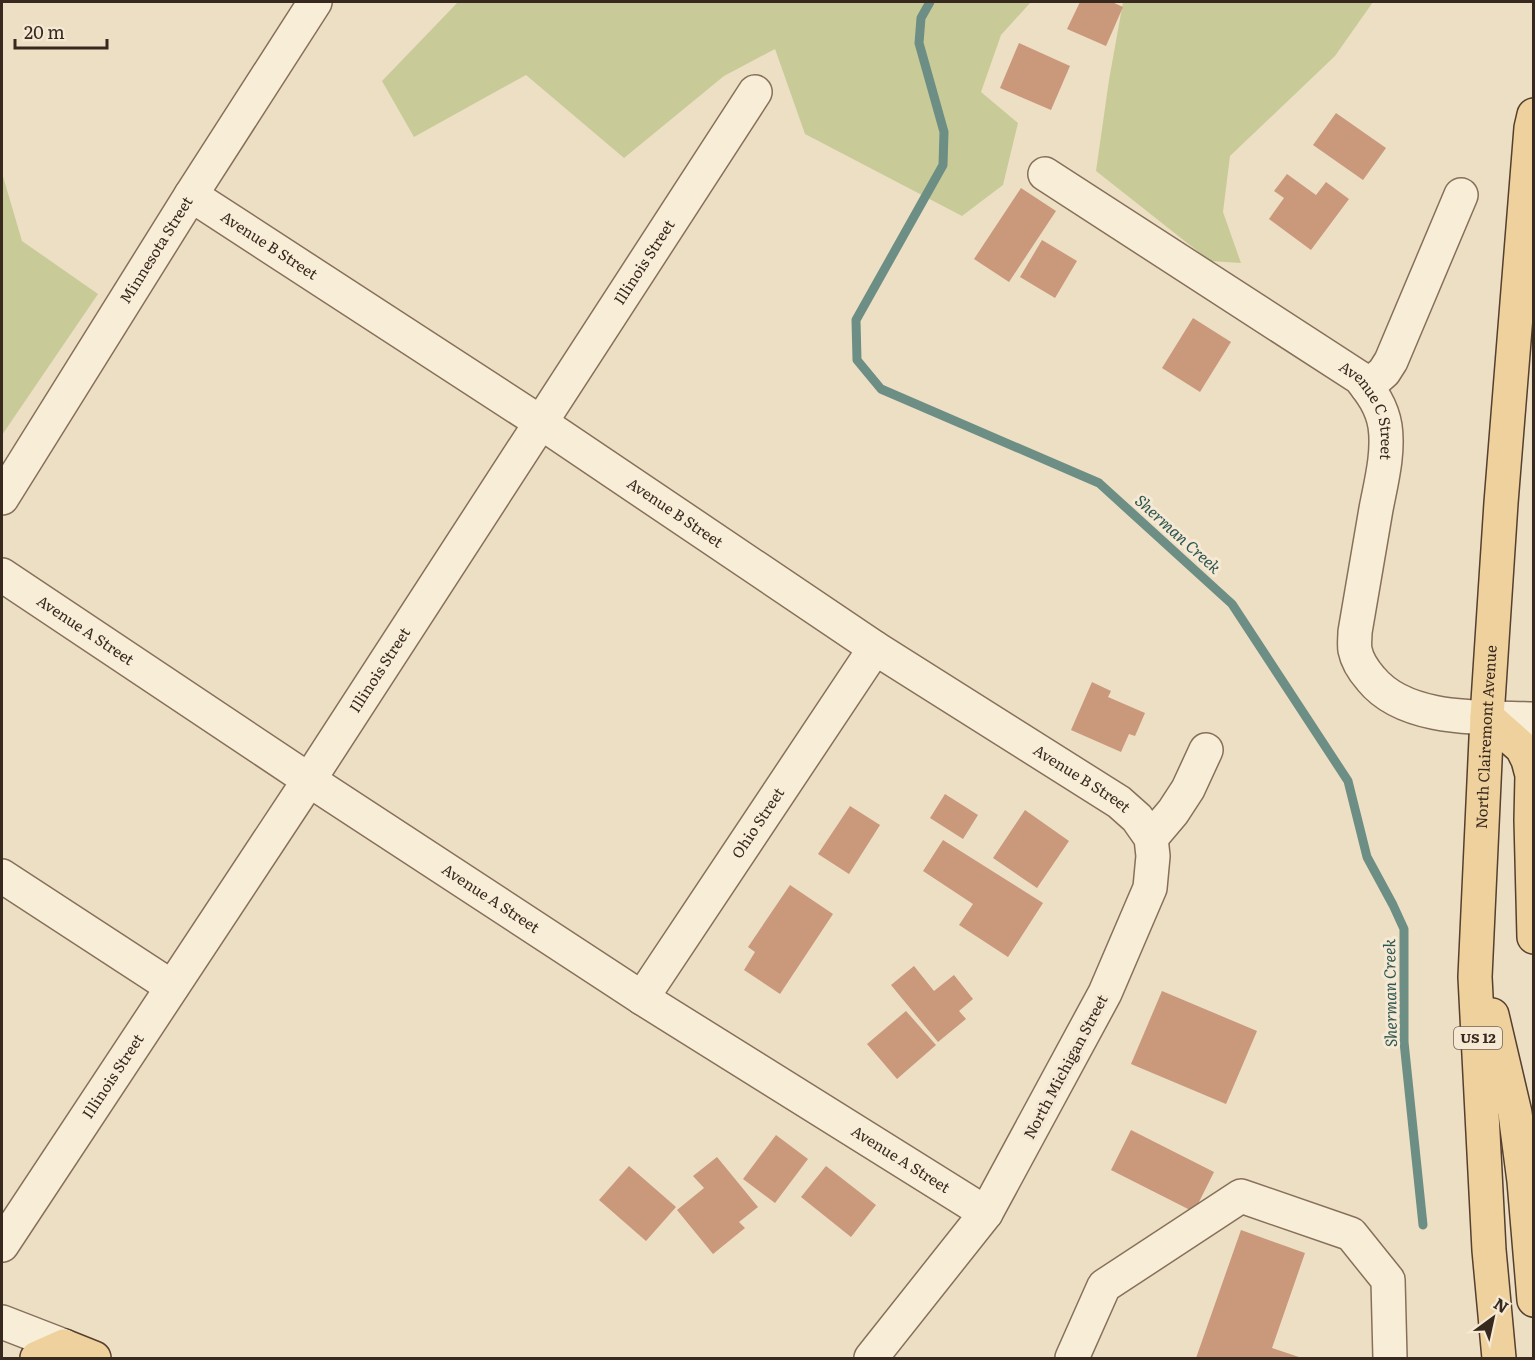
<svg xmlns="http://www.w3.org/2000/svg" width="1535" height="1360" font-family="Literata,serif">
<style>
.green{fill:#c8cb98}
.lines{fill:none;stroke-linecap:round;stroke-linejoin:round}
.stream{stroke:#6d8e84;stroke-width:9}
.building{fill:#ca987b}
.minor-casing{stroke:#87705b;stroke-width:36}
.major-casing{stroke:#553f2f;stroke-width:36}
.minor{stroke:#f8edd7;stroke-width:33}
.major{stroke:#efd19d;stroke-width:33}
.labels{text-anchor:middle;stroke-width:6;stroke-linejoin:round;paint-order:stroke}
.shield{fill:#f5e9d4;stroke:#716355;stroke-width:1.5}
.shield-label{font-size:14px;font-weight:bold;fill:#38291f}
.street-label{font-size:15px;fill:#38291f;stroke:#f5e9d4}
.water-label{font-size:16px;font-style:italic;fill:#2e5752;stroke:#f5e9d4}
</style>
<rect width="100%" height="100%" fill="#eddfc4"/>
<g class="green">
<path d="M 458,2 L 1031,2 L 1001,35 L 981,92 L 1018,123 L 1003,185 L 962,216 L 805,134 L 775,49 L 724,76 L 624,158 L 526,75 L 414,137 L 382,81 Z"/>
<path d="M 1123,2 L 1373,2 L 1335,56 L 1230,156 L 1223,212 L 1241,263 L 1210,261 L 1096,171 L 1109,80 Z"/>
<path d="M 2,173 L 22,241 L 98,294 L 2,435 Z"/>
</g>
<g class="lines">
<path class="stream" d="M 930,2 L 921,18 L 919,43 L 944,132 L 943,165 L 856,320 L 857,360 L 881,389 L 1099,483 L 1232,604 L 1348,781 L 1367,857 L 1393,905 L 1404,929 L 1404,1042 L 1423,1225"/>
</g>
<g class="building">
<path d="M 1080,2 L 1112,2 L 1123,7 L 1106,46 L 1067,29 Z"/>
<path d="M 1019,43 L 1070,66 L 1051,110 L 1000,88 Z"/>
<path d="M 1336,113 L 1386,148 L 1363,180 L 1313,145 Z"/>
<path d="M 1287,174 L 1316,195 L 1326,182 L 1349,199 L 1311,250 L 1269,219 L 1284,198 L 1274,191 Z"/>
<path d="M 1021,188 L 1056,211 L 1009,282 L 974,259 Z"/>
<path d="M 1042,240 L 1077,261 L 1055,298 L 1020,277 Z"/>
<path d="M 1193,318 L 1231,342 L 1200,392 L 1162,368 Z"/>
<path d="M 1092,682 L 1111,691 L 1108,697 L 1145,713 L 1135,736 L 1129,734 L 1121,752 L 1071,730 Z"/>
<path d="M 945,794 L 978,815 L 963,839 L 930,818 Z"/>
<path d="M 850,806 L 880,825 L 849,874 L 818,854 Z"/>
<path d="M 1025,810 L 1069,841 L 1037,888 L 993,858 Z"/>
<path d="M 943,840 L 1043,903 L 1008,957 L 959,925 L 973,904 L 923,871 Z"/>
<path d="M 790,885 L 833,914 L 780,994 L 744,970 L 755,952 L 748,947 Z"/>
<path d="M 914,966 L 934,991 L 954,975 L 973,999 L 959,1011 L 966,1019 L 938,1042 L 891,985 Z"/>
<path d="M 1162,991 L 1257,1031 L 1226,1104 L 1131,1064 Z"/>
<path d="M 906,1011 L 936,1045 L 897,1079 L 867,1044 Z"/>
<path d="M 1131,1130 L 1214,1172 L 1194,1212 L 1111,1170 Z"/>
<path d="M 776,1135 L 808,1159 L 775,1203 L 743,1179 Z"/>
<path d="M 717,1157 L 758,1207 L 739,1222 L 745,1228 L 713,1254 L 677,1210 L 704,1188 L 693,1176 Z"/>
<path d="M 629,1166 L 676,1207 L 646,1241 L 599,1200 Z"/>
<path d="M 826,1166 L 876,1205 L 851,1237 L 801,1197 Z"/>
<path d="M 1241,1230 L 1305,1253 L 1272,1348 L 1302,1358 L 1196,1358 Z"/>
</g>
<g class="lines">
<defs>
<g id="minor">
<path id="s1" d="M 1045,174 L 1360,378 C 1372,393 1382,407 1385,426 C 1389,453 1381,483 1376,509 C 1369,550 1362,591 1355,632 C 1355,638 1354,644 1355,650 C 1357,660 1364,671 1371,679 C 1406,722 1482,717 1534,719"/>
<path id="s2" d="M 191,195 L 540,422 L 875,648 L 1119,802 L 1137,818 L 1151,838 L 1153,856 L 1150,888 L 1105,993 L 986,1213 L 871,1358"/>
<path d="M 1367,387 L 1384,372 L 1391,361 L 1461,195"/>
<path id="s3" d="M 2,498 L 191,195 L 315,2"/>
<path id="s4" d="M 2,575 L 309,780 L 642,998 L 986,1213"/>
<path d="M 1151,838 L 1173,812 L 1188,789 L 1206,750"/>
<path d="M 2,876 L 172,987"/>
<path id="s5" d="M 642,998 L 875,648"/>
<path id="s6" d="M 2,1245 L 309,780 L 755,92"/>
<path d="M 2,1322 L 64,1346"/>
<path d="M 1072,1358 L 1104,1286 L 1241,1196 L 1351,1234 L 1388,1280 L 1390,1358"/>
</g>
<g id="major">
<path d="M 1487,717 L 1522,748 L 1528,760 L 1532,775 L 1531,820 L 1534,937"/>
<path d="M 1492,1015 L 1515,1113 L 1524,1181 L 1534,1300"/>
<path d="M 37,1358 L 64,1346 L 94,1358"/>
<path id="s7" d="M 1499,1358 L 1489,1250 L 1475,977 L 1487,717 L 1501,503 L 1531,128 L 1534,115"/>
</g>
</defs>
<use href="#minor" class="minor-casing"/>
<use href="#major" class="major-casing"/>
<use href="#minor" class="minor"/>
<use href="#major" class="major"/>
</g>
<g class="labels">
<rect class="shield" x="1454" y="1027" width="48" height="22" rx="4.5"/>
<g class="shield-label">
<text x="1478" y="1043">US 12</text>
</g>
<g class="street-label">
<text dy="5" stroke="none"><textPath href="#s2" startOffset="93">Avenue B Street</textPath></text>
<text dy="5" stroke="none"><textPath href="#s3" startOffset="292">Minnesota Street</textPath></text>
<text dy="5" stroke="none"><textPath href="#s6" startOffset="1174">Illinois Street</textPath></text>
<text dy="5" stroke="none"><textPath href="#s1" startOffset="408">Avenue C Street</textPath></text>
<text dy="5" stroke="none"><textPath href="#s2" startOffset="579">Avenue B Street</textPath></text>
<text dy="5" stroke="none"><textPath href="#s4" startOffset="100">Avenue A Street</textPath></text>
<text dy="5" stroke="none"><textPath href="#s6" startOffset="688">Illinois Street</textPath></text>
<text dy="5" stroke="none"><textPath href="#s7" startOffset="622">North Clairemont Avenue</textPath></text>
<text dy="5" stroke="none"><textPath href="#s2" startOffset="1065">Avenue B Street</textPath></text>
<text dy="5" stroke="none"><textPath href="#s5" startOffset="210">Ohio Street</textPath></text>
<text dy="5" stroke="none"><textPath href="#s4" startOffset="586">Avenue A Street</textPath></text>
<text transform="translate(1066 1067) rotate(-62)" y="5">North Michigan Street</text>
<text dy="5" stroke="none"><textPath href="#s6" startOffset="202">Illinois Street</textPath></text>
<text dy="5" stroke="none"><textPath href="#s4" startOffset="1072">Avenue A Street</textPath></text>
</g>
<g class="water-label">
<text transform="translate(1178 534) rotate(42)" y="6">Sherman Creek</text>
<text transform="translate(1390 993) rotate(-91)" y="6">Sherman Creek</text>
</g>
</g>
<rect width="1535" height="1360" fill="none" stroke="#38291f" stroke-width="6"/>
<g transform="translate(1493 1318) rotate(33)" stroke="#f5e9d4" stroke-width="4.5" paint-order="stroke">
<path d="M0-4.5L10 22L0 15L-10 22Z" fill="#38291f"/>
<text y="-9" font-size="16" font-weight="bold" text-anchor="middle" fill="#38291f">N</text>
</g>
<path d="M15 39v9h92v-9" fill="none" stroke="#38291f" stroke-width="3"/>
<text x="24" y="39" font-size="18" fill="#38291f" stroke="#f5e9d4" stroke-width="4.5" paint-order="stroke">20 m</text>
</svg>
